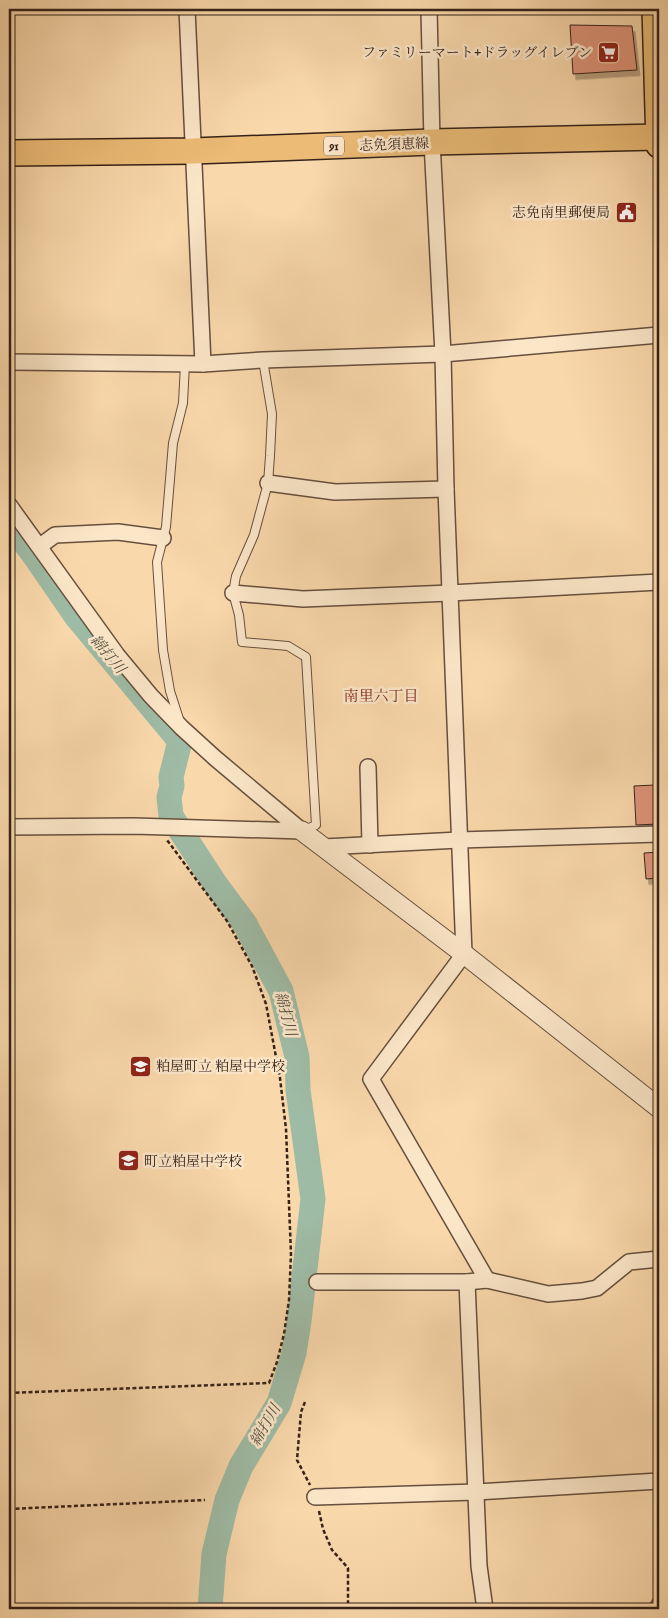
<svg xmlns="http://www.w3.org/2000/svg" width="668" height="1618" font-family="'IM FELL English','Noto Serif JP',serif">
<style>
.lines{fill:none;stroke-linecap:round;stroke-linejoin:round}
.river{stroke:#9ebba5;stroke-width:25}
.building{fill:#df947a;stroke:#352118;filter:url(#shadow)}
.service-casing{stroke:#664f3d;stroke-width:10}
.minor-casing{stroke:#664f3d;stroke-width:18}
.tertiary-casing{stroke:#664f3d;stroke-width:21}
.primary-casing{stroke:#352118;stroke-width:28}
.path{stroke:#352118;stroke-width:2.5;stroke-dasharray:4 2.5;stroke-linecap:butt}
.service{stroke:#fbe6c8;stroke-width:8}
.minor{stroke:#fbe6c8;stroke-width:15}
.tertiary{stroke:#fbe6c8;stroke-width:19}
.primary{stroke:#ecbc76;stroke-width:25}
.labels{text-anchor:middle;stroke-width:5;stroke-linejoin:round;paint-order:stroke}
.shield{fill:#fbe6c8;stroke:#705c4d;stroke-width:1}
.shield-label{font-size:12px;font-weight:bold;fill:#352118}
.poi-label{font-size:14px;fill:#352118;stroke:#fbe6c8;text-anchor:end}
.street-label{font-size:14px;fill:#352118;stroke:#fbe6c8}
.water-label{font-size:15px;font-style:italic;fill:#544f42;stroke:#fbe6c8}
.neighbourhood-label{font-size:15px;fill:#7a1f14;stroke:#fbe6c8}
</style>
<defs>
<filter id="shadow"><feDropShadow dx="3" dy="5.5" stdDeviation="0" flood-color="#0004"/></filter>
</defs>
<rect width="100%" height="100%" fill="#f9d8ab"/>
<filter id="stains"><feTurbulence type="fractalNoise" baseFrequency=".004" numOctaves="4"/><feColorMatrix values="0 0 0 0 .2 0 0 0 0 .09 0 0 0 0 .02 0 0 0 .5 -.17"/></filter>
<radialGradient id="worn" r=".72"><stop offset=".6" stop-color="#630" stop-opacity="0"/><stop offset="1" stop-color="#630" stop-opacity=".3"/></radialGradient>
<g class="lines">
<path class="river" d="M 9,522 L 34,555 L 76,616 L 180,741 L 171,777 L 172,786 L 169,797 L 171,816 L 216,885 L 245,924 L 281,991 L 297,1057 L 298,1090 L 313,1199 L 299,1321 L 294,1353 L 279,1403 L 241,1466 L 227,1500 L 214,1554 L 210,1609"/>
</g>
<g class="building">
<path d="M 570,25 L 632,26 L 637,70 L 573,74 Z"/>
<path d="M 655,785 L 658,824 L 636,825 L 634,786 Z"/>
<path d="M 659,852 L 659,878 L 646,879 L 644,853 Z"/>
</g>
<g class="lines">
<defs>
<g id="service">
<path d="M 263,360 L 272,414 L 270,456 L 268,483 L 254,535 L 236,576 L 233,593 L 239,615 L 242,642 L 288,646 L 306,657 L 316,825 L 304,830"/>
<path d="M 180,722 L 170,691 L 163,650 L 157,562 L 166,527 L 173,443 L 183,403 L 185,364"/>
</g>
<g id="minor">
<path d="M 187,9 L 203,364"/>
<path d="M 429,9 L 432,142 L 443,354 L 446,489 L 464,954 L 371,1079 L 487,1280"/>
<path d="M 9,362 L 203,364 L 263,360 L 443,354 L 659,335"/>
<path d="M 268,483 L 335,492 L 446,489"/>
<path d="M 9,505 L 117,655 L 151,696 L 182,728 L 215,758 L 302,831"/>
<path d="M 40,546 L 55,535 L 118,532 L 163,538"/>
<path d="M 233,593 L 303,599 L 450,593 L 659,582"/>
<path d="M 368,767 L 370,845"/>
<path d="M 9,827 L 134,826 L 302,831"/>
<path d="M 324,847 L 459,840 L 659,834"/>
<path d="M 317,1282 L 467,1282 L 487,1280 L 548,1294 L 582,1291 L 597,1288 L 629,1262 L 659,1259"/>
<path d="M 467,1282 L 479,1566 L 485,1609"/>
<path d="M 315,1497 L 476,1492 L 659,1481"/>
<path d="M 659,1609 L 659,1605"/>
</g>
<path id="tertiary" d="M 302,831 L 464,954 L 659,1108"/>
<g id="primary">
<path d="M 655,9 L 659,145"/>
<path d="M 9,153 L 193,151 L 432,142 L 659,137"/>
</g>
</defs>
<use href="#service" class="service-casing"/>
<use href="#minor" class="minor-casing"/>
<use href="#tertiary" class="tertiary-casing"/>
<use href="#primary" class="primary-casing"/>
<g class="path">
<path d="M 9,1163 L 13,1163"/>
<path d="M 9,1393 L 269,1383 L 277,1362 L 284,1334 L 289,1300 L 291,1254 L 286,1129 L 280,1078 L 266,1004 L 252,966 L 227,921 L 167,840"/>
<path d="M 305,1402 L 301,1412 L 297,1460 L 310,1485"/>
<path d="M 9,1509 L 205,1500"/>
<path d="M 319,1511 L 323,1529 L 332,1550 L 348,1568 L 348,1609"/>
</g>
<use href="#service" class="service"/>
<use href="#minor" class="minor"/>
<use href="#tertiary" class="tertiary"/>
<use href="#primary" class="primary"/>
</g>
<defs>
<symbol id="supermarket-square" viewBox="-11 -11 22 22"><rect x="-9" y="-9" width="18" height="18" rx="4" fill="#8f2418" stroke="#fbe6c8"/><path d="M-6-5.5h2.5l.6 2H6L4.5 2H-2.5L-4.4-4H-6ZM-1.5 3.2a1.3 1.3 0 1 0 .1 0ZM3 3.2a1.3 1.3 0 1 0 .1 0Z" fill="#fff"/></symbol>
<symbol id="civic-square" viewBox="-11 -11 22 22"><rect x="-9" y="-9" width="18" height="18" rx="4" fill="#8f2418" stroke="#fbe6c8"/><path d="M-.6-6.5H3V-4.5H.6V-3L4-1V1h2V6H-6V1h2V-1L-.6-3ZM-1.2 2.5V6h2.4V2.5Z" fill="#fff"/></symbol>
<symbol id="school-square" viewBox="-11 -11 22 22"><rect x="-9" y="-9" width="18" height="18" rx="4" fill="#8f2418" stroke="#fbe6c8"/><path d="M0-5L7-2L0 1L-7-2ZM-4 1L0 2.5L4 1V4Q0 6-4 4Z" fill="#fff"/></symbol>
</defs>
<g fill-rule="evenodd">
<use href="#supermarket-square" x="596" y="40" width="25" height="25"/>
<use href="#civic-square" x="614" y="200" width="25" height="25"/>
<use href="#school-square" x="128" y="1054" width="25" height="25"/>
<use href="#school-square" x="116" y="1148" width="25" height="25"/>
</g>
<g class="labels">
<rect class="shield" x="324" y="136.5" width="20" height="19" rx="4"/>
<g class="shield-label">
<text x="334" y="150">91</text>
</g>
<g class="poi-label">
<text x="592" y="57">ファミリーマート+ドラッグイレブン</text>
<text x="610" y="217">志免南里郵便局</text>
<text x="156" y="1071" text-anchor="start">粕屋町立 粕屋中学校</text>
<text x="144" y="1166" text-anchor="start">町立粕屋中学校</text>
</g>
<g class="street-label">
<text transform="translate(394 144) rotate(-2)" y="5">志免須恵線</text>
</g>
<g class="water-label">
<text transform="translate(108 654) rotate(50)" y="5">綿打川</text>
<text transform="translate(286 1014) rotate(75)" y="5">綿打川</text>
<text transform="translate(265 1425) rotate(-60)" y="5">綿打川</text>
</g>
<g class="neighbourhood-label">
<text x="381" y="701">南里六丁目</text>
</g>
</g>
<rect width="668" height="1618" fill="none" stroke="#f9d8ab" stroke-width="30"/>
<rect x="10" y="10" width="648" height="1598" fill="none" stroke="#352118" stroke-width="2.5"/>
<rect x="15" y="15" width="638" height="1588" fill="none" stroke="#352118"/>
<rect width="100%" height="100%" filter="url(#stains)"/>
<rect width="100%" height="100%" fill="url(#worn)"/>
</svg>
